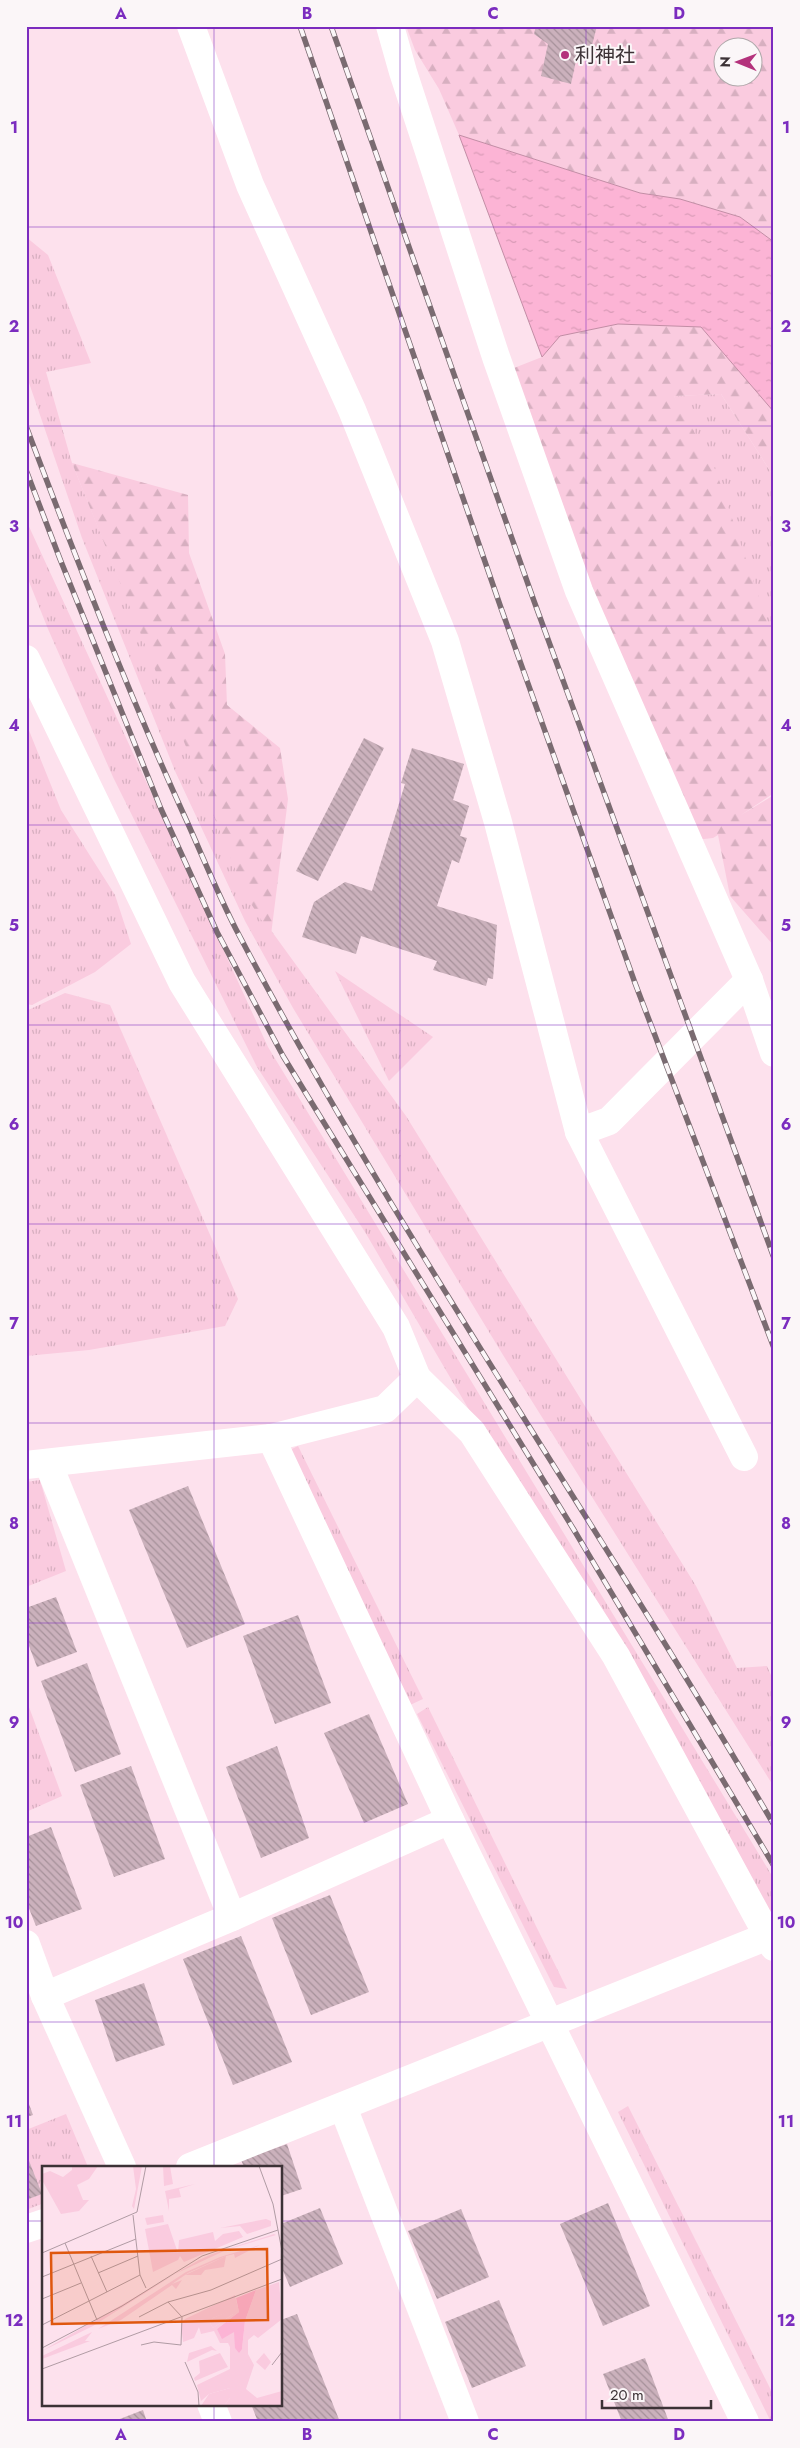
<svg xmlns="http://www.w3.org/2000/svg" width="800" height="2448" font-family="Jost,'Noto Sans JP',sans-serif">
<style>
.grass{fill:url(#grass-tufts)}
.forest{fill:url(#forest-firs);fill-rule:evenodd}
.water{fill:url(#water-ripples);stroke:#c28da5}
.building{fill:url(#building-back-hatch)}
.lines{fill:none;stroke-linecap:round;stroke-linejoin:round}
.street{stroke:#fff;stroke-width:28}
.secondary{stroke:#fff;stroke-width:28}
.rail-casing{stroke:#7a6b71;stroke-width:5.5}
.rail{stroke:#fbf6f8;stroke-width:4;stroke-dasharray:11;stroke-linecap:butt}
.grid{fill:none;stroke:#7b2cbf;stroke-width:1;stroke-opacity:0.55}
.poi-dot{fill:#b4327c;stroke:#fbf6f8;stroke-width:2}
.labels{text-anchor:middle;stroke-width:4;stroke-linejoin:round;paint-order:stroke}
.poi-label{font-size:20px;fill:#3c3236;stroke:#fbf6f8;text-anchor:start}
.inset-road{fill:none;stroke:#b09ba4;stroke-width:1}
.view{fill:#df570e;fill-opacity:0.15;stroke:#df570e;stroke-width:2.5}
.inset-edge{fill:none;stroke:#3c3236;stroke-width:2.5}
.neatline{fill:none;stroke:#7b2cbf;stroke-width:2}
.grid-label{font-size:16px;text-anchor:middle;font-weight:bold;fill:#7b2cbf}
</style>
<defs>
<pattern id="grass-tufts" width="24" height="20" patternUnits="userSpaceOnUse" patternTransform="scale(1.25)"><rect width="24" height="20" fill="#facbdf"/><path d="M3 7l-1-3M5 7V3M7 7l1-3M15 17l-1-3M17 17v-4M19 17l1-3" fill="none" stroke="#d7afc0"/></pattern>
<pattern id="forest-firs" width="22" height="20" patternUnits="userSpaceOnUse" patternTransform="scale(1.25)"><rect width="22" height="20" fill="#facbdf"/><path d="M5 1l3.5 6h-7zM16 11l3.5 6h-7z" fill="#d7afc0"/></pattern>
<pattern id="water-ripples" width="26" height="14" patternUnits="userSpaceOnUse" patternTransform="scale(1.25)"><rect width="26" height="14" fill="#fcb4d5"/><path d="M2 4q2-2 4 0t4 0M15 11q2-2 4 0t4 0" fill="none" stroke="#d99bb7"/></pattern>
<pattern id="building-back-hatch" width="6" height="6" patternUnits="userSpaceOnUse" patternTransform="scale(1.25)"><rect width="6" height="6" fill="#cbb1bc"/><path d="M-1 5l2 2M0 0l6 6M5-1l2 2" fill="none" stroke="#a6919a"/></pattern>
</defs>
<rect width="100%" height="100%" fill="#fde1ed"/>
<g class="grass">
<path d="M 26,237 L 48,255 L 91,363 L 46,372 L 72,463 L 251,903 L 406,1116 L 696,1586 L 737,1668 L 767,1666 L 774,1682 L 774,1787 L 503,1355 L 293,1008 L 245,921 L 175,771 L 82,538 L 26,374 Z"/>
<path d="M 721,394 L 774,477 L 774,631 L 769,628 L 674,396 Z"/>
<path d="M 26,520 L 268,1047 L 774,1879 L 774,1931 L 365,1232 L 257,1067 L 113,777 L 48,629 L 26,574 Z"/>
<path d="M 26,723 L 61,810 L 115,895 L 131,944 L 95,972 L 32,1005 L 26,1004 Z"/>
<path d="M 335,971 L 433,1037 L 389,1081 Z"/>
<path d="M 65,993 L 110,1005 L 238,1299 L 225,1326 L 89,1350 L 26,1356 L 26,1011 Z"/>
<path d="M 298,1446 L 423,1699 L 410,1705 L 290,1461 L 292,1449 Z"/>
<path d="M 40,1480 L 66,1571 L 26,1587 L 26,1482 Z"/>
<path d="M 26,1699 L 62,1796 L 26,1812 Z"/>
<path d="M 428,1707 L 567,1989 L 554,1987 L 417,1714 Z"/>
<path d="M 628,2106 L 774,2396 L 774,2422 L 771,2422 L 618,2112 Z"/>
<path d="M 66,2114 L 88,2167 L 44,2167 L 44,2203 L 26,2210 L 26,2130 Z"/>
</g>
<g class="forest">
<path d="M 406,26 L 774,26 L 774,242 L 740,217 L 680,199 L 640,193 L 459,135 L 439,89 L 415,50 ZM 722,48 L 752,48 L 752,78 L 722,78 Z"/>
<path d="M 618,324 L 701,327 L 774,412 L 774,477 L 721,394 L 674,396 L 716,471 L 769,627 L 774,631 L 774,793 L 741,815 L 774,795 L 774,946 L 730,896 L 718,835 L 713,838 L 695,840 L 597,612 L 514,368 L 542,357 L 560,336 Z"/>
<path d="M 72,463 L 188,495 L 189,553 L 225,654 L 227,705 L 280,748 L 288,799 L 271,935 L 246,896 Z"/>
</g>
<path class="water" d="M 459,135 L 640,193 L 680,199 L 740,217 L 774,242 L 774,412 L 701,327 L 618,324 L 560,336 L 542,357 Z"/>
<g class="building">
<path d="M 536,26 L 597,26 L 590,53 L 577,56 L 571,84 L 541,76 L 548,44 L 534,34 Z"/>
<path d="M 364,738 L 384,748 L 318,881 L 296,871 Z"/>
<path d="M 412,748 L 464,764 L 453,800 L 469,806 L 460,836 L 467,838 L 459,863 L 452,860 L 437,906 L 497,925 L 493,979 L 488,978 L 486,986 L 433,970 L 437,961 L 361,936 L 356,954 L 302,937 L 314,902 L 345,882 L 372,891 L 405,784 L 401,783 Z"/>
<path d="M 188,1486 L 245,1624 L 187,1648 L 129,1510 Z"/>
<path d="M 56,1597 L 77,1652 L 37,1667 L 26,1638 L 26,1608 Z"/>
<path d="M 298,1615 L 331,1703 L 275,1724 L 243,1636 Z"/>
<path d="M 87,1663 L 121,1754 L 75,1772 L 41,1681 Z"/>
<path d="M 369,1714 L 408,1804 L 364,1823 L 324,1733 Z"/>
<path d="M 277,1746 L 309,1838 L 261,1858 L 226,1767 Z"/>
<path d="M 131,1766 L 165,1859 L 114,1877 L 80,1785 Z"/>
<path d="M 51,1827 L 82,1909 L 36,1926 L 26,1901 L 26,1837 Z"/>
<path d="M 330,1895 L 369,1992 L 311,2015 L 272,1918 Z"/>
<path d="M 241,1936 L 292,2062 L 233,2085 L 183,1959 Z"/>
<path d="M 144,1983 L 165,2045 L 116,2062 L 95,2000 Z"/>
<path d="M 26,2096 L 33,2115 L 26,2117 Z"/>
<path d="M 287,2144 L 302,2189 L 281,2196 L 281,2167 L 244,2167 L 241,2160 Z"/>
<path d="M 26,2153 L 42,2194 L 26,2200 Z"/>
<path d="M 608,2203 L 650,2306 L 603,2326 L 560,2224 Z"/>
<path d="M 320,2208 L 343,2264 L 290,2287 L 281,2266 L 281,2224 Z"/>
<path d="M 461,2209 L 489,2277 L 437,2299 L 408,2231 Z"/>
<path d="M 499,2300 L 526,2366 L 472,2388 L 445,2322 Z"/>
<path d="M 297,2314 L 340,2422 L 258,2422 L 251,2404 L 281,2404 L 281,2320 Z"/>
<path d="M 645,2358 L 669,2422 L 622,2422 L 603,2374 Z"/>
<path d="M 143,2410 L 147,2422 L 112,2422 Z"/>
</g>
<g class="lines">
<g class="street">
<path d="M 191,26 L 250,185 L 352,410 L 445,641 L 498,822 L 579,1132 L 744,1457"/>
<path d="M 390,26 L 403,72 L 496,357 L 579,591 L 749,980 L 774,1053"/>
<path d="M 579,1132 L 609,1121 L 749,980"/>
<path d="M 417,1378 L 472,1432 L 616,1656 L 774,1947"/>
<path d="M 271,1438 L 450,1820 L 745,2422"/>
<path d="M 48,1463 L 232,1917"/>
<path d="M 26,1944 L 45,1996 L 122,2167"/>
<path d="M 45,1996 L 232,1917 L 450,1820"/>
<path d="M 343,2107 L 465,2422"/>
<path d="M 190,2167 L 768,1936"/>
<path d="M 26,2229 L 44,2223"/>
<path d="M 211,2404 L 218,2422"/>
</g>
<path class="secondary" d="M 26,659 L 182,982 L 396,1327 L 417,1378 L 385,1409 L 271,1438 L 26,1465"/>
<defs>
<g id="rail">
<path d="M 300,26 L 501,608 L 635,983 L 774,1348"/>
<path d="M 331,26 L 534,601 L 774,1258"/>
<path d="M 26,426 C 77,561 129,695 189,826 C 205,862 220,899 239,935 C 400,1241 600,1526 774,1825"/>
<path d="M 26,470 L 60,559 L 161,809 L 217,932 L 283,1056 L 574,1530 L 774,1866"/>
</g>
</defs>
<use href="#rail" class="rail-casing"/>
<use href="#rail" class="rail"/>
</g>
<path class="grid" d="M 214,26 L 214,2167M 400,26 L 400,2422M 586,26 L 586,2422M 26,227 L 774,227M 26,426 L 774,426M 26,626 L 774,626M 26,825 L 774,825M 26,1025 L 774,1025M 26,1224 L 774,1224M 26,1423 L 774,1423M 26,1623 L 774,1623M 26,1822 L 774,1822M 26,2022 L 774,2022M 26,2221 L 44,2221M 281,2221 L 774,2221M 214,2404 L 214,2422"/>
<circle class="poi-dot" cx="565" cy="55" r="5"/>
<g class="labels">
<g class="poi-label">
<text x="575" y="62">利神社</text>
</g>
</g>
<g transform="translate(42 2166)">
<rect width="240" height="240" fill="#fde1ed"/>
<path d="M 121,0 L 128,0 L 131,18 L 122,20 ZM 153,18 L 137,23 L 139,31 L 127,33 L 127,45 L 123,25 ZM 224,53 L 229,55 L 229,60 L 205,68 L 198,60 L 178,62 ZM 126,58 L 136,87 L 137,74 L 171,66 L 173,75 L 181,68 L 197,65 L 201,71 L 142,96 L 138,90 L 136,94 L 111,106 L 103,63 ZM 232,68 L 234,69 L 184,84 L 133,108 L 51,160 L 0,185 L 157,94 L 170,88 ZM 218,79 L 193,92 L 192,88 L 184,90 L 146,107 L 130,118 L 140,114 L 134,123 L 130,119 L 79,154 L 56,163 L 144,106 L 178,91 ZM 191,143 L 191,148 L 171,162 L 168,157 L 171,152 ZM 50,166 L 43,175 L 48,175 L 0,193 L 0,190 ZM 169,180 L 175,185 L 170,184 L 145,196 L 147,187 ZM 178,187 L 186,201 L 153,215 L 152,212 L 158,207 L 157,195 ZM 222,187 L 229,196 L 223,204 L 214,196 ZM 188,222 L 191,223 L 188,232 L 182,240 L 159,240 L 167,228 Z" fill="#facbdf"/>
<path d="M 30,0 L 56,0 L 47,13 L 35,19 L 41,34 L 47,34 L 37,45 L 19,48 L 0,14 L 0,8 L 8,5 L 21,11 L 30,4 ZM 91,0 L 100,0 L 92,43 L 90,40 L 94,23 ZM 184,90 L 182,101 L 163,104 L 159,109 L 143,109 ZM 237,116 L 240,153 L 216,172 L 212,169 L 206,174 L 206,188 L 212,199 L 204,223 L 215,232 L 240,225 L 240,240 L 182,240 L 188,232 L 188,222 L 167,228 L 159,235 L 155,219 L 188,203 L 188,181 L 186,177 L 178,177 L 172,165 L 159,168 L 157,161 L 152,172 L 141,176 L 139,159 L 143,153 L 193,129 L 197,146 L 175,163 L 185,168 L 192,165 L 200,183 L 203,155 L 214,124 ZM 191,144 L 191,148 L 171,162 L 168,157 L 171,152 Z" fill="#facbdf" fill-rule="evenodd"/>
<path d="M 121,49 L 122,56 L 105,59 L 103,52 Z" fill="#facbdf"/>
<path d="M 214,124 L 203,155 L 200,183 L 197,187 L 193,182 L 192,166 L 180,173 L 175,163 L 197,146 L 194,132 Z" fill="#fcb4d5"/>
<path class="inset-road" d="M 217,0 L 231,38 L 240,85M 91,49 L 98,109 L 104,122M 23,77 L 55,154M 0,87 L 95,46 L 104,0M 49,90 L 65,126M 56,107 L 96,90M 0,111 L 94,73M 0,133 L 39,117M 126,136 L 140,151M 97,151 L 126,136 L 169,124 L 240,93M 0,159 L 98,109M 99,179 L 112,176 L 139,179 L 140,151M 0,182 L 80,140 L 160,90 L 236,64M 143,196 L 156,226 L 157,240M 230,199 L 240,186M 0,203 L 240,113"/>
<path class="view" d="M 225,83 L 226,154 L 10,158 L 9,87 Z"/>
<rect width="240" height="240" class="inset-edge"/>
</g>
<rect width="800" height="2448" fill="none" stroke="#fbf6f8" stroke-width="55"/>
<g transform="translate(738 62) rotate(271)"><circle r="24" fill="#fbf6f8" stroke="#afa8aa"/>
<path d="M0-4L9 19L0 12L-9 19Z" fill="#b4327c"/>
<text y="-8" font-size="14" font-weight="bold" text-anchor="middle" fill="#3c3236">N</text>
</g>
<path d="M602 2400v8h109v-8" fill="none" stroke="#3c3236" stroke-width="2.5"/>
<text x="610" y="2400" font-size="15" fill="#3c3236" stroke="#fbf6f8" stroke-width="4" paint-order="stroke">20 m</text>
<rect x="28" y="28" width="744" height="2392" class="neatline"/>
<g class="grid-label">
<text x="121" y="19">A</text>
<text x="307" y="19">B</text>
<text x="493" y="19">C</text>
<text x="679" y="19">D</text>
<text x="14" y="133">1</text>
<text x="786" y="133">1</text>
<text x="14" y="332">2</text>
<text x="786" y="332">2</text>
<text x="14" y="532">3</text>
<text x="786" y="532">3</text>
<text x="14" y="731">4</text>
<text x="786" y="731">4</text>
<text x="14" y="931">5</text>
<text x="786" y="931">5</text>
<text x="14" y="1130">6</text>
<text x="786" y="1130">6</text>
<text x="14" y="1329">7</text>
<text x="786" y="1329">7</text>
<text x="14" y="1529">8</text>
<text x="786" y="1529">8</text>
<text x="14" y="1728">9</text>
<text x="786" y="1728">9</text>
<text x="14" y="1928">10</text>
<text x="786" y="1928">10</text>
<text x="14" y="2127">11</text>
<text x="786" y="2127">11</text>
<text x="14" y="2326">12</text>
<text x="786" y="2326">12</text>
<text x="121" y="2440">A</text>
<text x="307" y="2440">B</text>
<text x="493" y="2440">C</text>
<text x="679" y="2440">D</text>
</g>
</svg>
